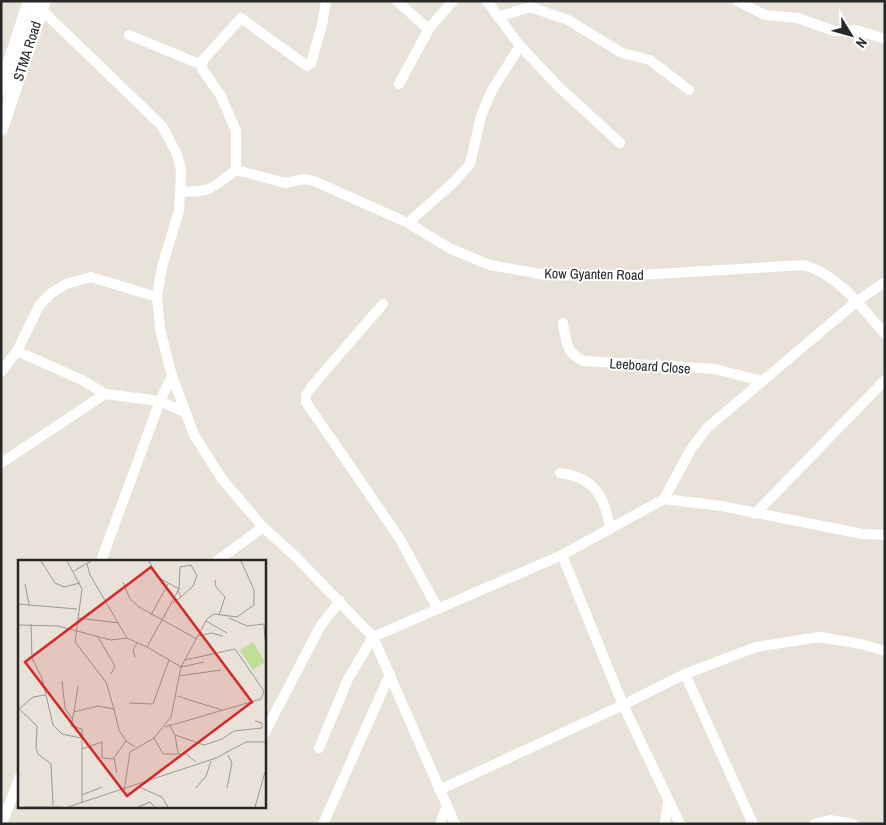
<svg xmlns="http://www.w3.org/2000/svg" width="886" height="825" font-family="'Archivo Narrow',sans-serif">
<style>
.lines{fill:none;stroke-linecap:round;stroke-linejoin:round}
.minor{stroke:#fff;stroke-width:10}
.secondary{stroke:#fff;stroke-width:14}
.labels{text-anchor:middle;stroke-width:4;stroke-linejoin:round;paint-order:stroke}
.street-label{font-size:14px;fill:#272727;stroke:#fff}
.inset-road{fill:none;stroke:#9b9792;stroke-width:1}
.view{fill:#d62828;fill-opacity:0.15;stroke:#d62828;stroke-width:2.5}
.inset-edge{fill:none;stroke:#272727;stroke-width:2.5}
</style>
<rect width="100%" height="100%" fill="#e8e2d9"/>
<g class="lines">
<g class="minor">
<path d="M 397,1 L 425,26 L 430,27 L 453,1"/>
<path d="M 487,1 L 520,46 L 492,90 L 481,116 L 470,164 L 454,182 L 408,223 L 451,249 L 490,265 L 546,275 L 623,276 L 804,265 C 840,276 861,307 885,334"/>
<path d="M 737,1 L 765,15 L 798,18 L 834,31 L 856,30 L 885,39"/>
<path d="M 36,8 L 47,15 L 162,126 L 177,154 L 181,170 L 179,211 L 162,267 L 157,297 L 160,329 L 172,376 L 194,435 L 222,479 L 263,527 L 297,558 L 373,637 L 455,824"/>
<path d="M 498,17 L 530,7 L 568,20 L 622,53 L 650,60 L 689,90"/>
<path d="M 129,35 L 202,65"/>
<path d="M 520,46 L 560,88 L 620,143"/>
<path d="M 399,84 L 430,27"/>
<path d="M 236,170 L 236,131 L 221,96 L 202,69 L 203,60 L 241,18 L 307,66 L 311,63 L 322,25 L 326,1"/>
<path d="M 182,191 C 209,194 215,186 236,170 L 285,183 L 304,179 L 314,181 L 408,223"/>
<path d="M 383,304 L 312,386 L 306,395 L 306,402 L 400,539 L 438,609"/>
<path d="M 563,323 C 566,341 566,354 584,361 L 715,369 L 762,381"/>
<path d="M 17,351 L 84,381 L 105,394"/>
<path d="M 1,372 L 17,351 L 39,306 L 50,294 L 66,284 L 91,277 L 157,297"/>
<path d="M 1,463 L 105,394 L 160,401 L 184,412"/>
<path d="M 560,473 C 594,477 605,497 610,528"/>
<path d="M 664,499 L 721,506 L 863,534 L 885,535"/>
<path d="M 755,514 L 885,380"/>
<path d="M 562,555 L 664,499 L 691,449 L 707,428 L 856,302 L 885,282"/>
<path d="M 101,561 L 160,401 L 172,376"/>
<path d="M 217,561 L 263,527"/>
<path d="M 685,674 L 753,824"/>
<path d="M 264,734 L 321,625 L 340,601"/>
<path d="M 319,748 L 348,679 L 373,637 L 562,555 L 623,705 L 680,824"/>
<path d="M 439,790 L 623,705 L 685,674 L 756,647 L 819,637 L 861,644 L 885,651"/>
<path d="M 2,824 L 19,778"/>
<path d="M 323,824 L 390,674"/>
<path d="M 440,824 L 447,806"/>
<path d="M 665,824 L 668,801"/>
<path d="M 814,824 L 830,820 L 853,824"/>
</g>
<g class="secondary">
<path d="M 1,89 L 30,1"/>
<path d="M 1,129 L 44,1"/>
</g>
</g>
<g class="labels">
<g class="street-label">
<text transform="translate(27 51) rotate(-72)" y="5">STMA Road</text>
<text transform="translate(594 274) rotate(1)" y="5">Kow Gyanten Road</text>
<text transform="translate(650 366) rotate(4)" y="5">Leeboard Close</text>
</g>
</g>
<g transform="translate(18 560)">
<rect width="248" height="248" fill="#e8e2d9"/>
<path d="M 235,82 L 247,102 L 235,110 L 222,90 Z" fill="#bfdf98"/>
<path class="inset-road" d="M 23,1 L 37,23 L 46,27 L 62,23M 49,1 L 64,29 L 57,82 L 88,122 L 96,149 L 80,146 L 56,152 L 53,166 L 64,169 L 64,242M 131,1 L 139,17 L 161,29 L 129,87 L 163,107 L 186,102M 69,4 L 72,15 L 109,78M 56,11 L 73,1M 197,20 L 198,27 L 207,37 L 201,55M 105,22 L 112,39 L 121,47 L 179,79M 7,24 L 11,44M 161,29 L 162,7 L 173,5 L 179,16 L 175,26 L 163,37M 155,43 L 163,37 L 160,31M 0,44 L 59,49M 133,55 L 150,24M 60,58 L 101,63M 211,58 L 229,66 L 246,64 L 247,79M 188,61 L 209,73M 13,64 L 14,98 L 24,118 L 35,165 L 44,174 L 63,178M 0,65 L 40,66 L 93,80 L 109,78 L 129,87M 181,76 L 193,73 L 205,76M 80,77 L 97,106 L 93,114M 117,97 L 115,90 L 119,83M 161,116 L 203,110M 44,121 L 47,148 L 54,159M 159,136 L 204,150M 111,143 L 135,144 L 151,100M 0,148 L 19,166 L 18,188 L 20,194 L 33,204 L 35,245M 96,149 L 101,170 L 108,181 L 117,187M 0,150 L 15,137 L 27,135M 56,152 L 60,126M 151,164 L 157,175 L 186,185 L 204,179 L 216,171 L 244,168 L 244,163 L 237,161M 147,167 L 243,139 L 246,131 L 217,89 L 167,100M 157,175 L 160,193M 136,178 L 145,194 L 168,194 L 178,202M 64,189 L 84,182 L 84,198 L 95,199 L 108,181M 96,198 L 99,213M 121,227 L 144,237 L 150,247M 178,228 L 188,216 L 193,201M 209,228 L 214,203 L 210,195M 106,231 L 112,192 L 136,178 L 153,157 L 163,107 L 189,59 L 196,54 L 219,57 L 236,45 L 236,30 L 223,1M 64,235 L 84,227M 5,247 L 43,247M 50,247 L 198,198 L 228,182 L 247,182M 120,247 L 132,242 L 137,247M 237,247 L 247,212"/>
<path class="view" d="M 133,7 L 234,142 L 109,236 L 7,102 Z"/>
<rect width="248" height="248" class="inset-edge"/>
</g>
<rect width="886" height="825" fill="none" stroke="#272727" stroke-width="5"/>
<g transform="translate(851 35) rotate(127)" stroke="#ffffff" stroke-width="4" paint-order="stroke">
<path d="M0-4L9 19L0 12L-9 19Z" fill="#272727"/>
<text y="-8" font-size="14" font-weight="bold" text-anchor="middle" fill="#272727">N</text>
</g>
</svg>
